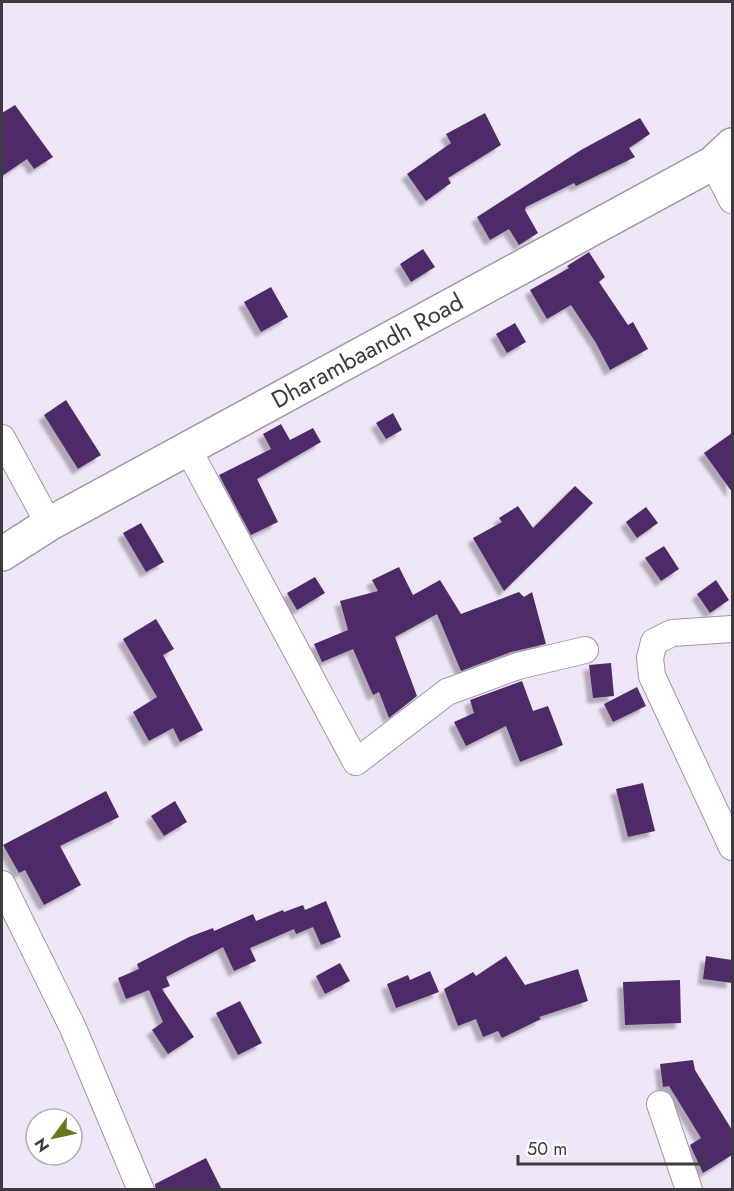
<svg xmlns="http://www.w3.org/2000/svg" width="734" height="1191" font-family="Jost,sans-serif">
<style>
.building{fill:#4f2c68;filter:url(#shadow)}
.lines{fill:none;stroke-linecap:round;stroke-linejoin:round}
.street-casing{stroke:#9f97a7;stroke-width:28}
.primary-casing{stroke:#9f97a7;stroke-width:36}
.street{stroke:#fff;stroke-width:26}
.primary{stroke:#fff;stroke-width:33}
.labels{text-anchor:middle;stroke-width:6;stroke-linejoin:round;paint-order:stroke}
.street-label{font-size:24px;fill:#3e3a41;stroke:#fff}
</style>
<defs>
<filter id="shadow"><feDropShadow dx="-5.5" dy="5.5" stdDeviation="1.5" flood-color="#0004"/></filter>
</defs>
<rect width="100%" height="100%" fill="#eee5f6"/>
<g class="building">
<path d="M 15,105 L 53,157 L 34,169 L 27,159 L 2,176 L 2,113 Z"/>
<path d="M 485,113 L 501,145 L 448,178 L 451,183 L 426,201 L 407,174 L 451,143 L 446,134 Z"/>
<path d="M 640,118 L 650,134 L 629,148 L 635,157 L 576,186 L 574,183 L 526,207 L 525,210 L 538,233 L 519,245 L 509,229 L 490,240 L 477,217 L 581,150 Z"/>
<path d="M 423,249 L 435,267 L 411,282 L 400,264 Z"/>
<path d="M 589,252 L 605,277 L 599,282 L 628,325 L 633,322 L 648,349 L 610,370 L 596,343 L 571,305 L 547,319 L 530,290 L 569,268 L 567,266 Z"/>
<path d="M 271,287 L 288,317 L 261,332 L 244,302 Z"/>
<path d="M 515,323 L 526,342 L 507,353 L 496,334 Z"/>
<path d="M 66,400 L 101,455 L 78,469 L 44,415 Z"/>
<path d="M 393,413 L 402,430 L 386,439 L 376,423 Z"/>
<path d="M 281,424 L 290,440 L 313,428 L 321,442 L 257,479 L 278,522 L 251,535 L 219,475 L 271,449 L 263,434 Z"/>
<path d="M 732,433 L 732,492 L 704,453 Z"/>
<path d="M 575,486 L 593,503 L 504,591 L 473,538 L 502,522 L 499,518 L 518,506 L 533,528 Z"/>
<path d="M 646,507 L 658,523 L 637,538 L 626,522 Z"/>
<path d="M 141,523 L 164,562 L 146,572 L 123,533 Z"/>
<path d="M 664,546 L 679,569 L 661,581 L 645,558 Z"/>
<path d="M 399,567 L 413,595 L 440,580 L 461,614 L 519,592 L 524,597 L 532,592 L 546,644 L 511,652 L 461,671 L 437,614 L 395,637 L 417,696 L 389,718 L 379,692 L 373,695 L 353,649 L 322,662 L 314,644 L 348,630 L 340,601 L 378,591 L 372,580 Z"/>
<path d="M 315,577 L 325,593 L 297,610 L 287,593 Z"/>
<path d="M 716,580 L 729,600 L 710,613 L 697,594 Z"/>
<path d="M 156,619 L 174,649 L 163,655 L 203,730 L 180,742 L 173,728 L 149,741 L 133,712 L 157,697 L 123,639 Z"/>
<path d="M 611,663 L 614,696 L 593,698 L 589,665 Z"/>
<path d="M 522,681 L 533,711 L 548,706 L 563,745 L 520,762 L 506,726 L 466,746 L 454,722 L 474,713 L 470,700 Z"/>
<path d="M 637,687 L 646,706 L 613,722 L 604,704 Z"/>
<path d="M 643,783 L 655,831 L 628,837 L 616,789 Z"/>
<path d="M 106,791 L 119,817 L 60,846 L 81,885 L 44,905 L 25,870 L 19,873 L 3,845 Z"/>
<path d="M 175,801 L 187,822 L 164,836 L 151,816 Z"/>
<path d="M 326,901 L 341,937 L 321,945 L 313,927 L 296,934 L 294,929 L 250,948 L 256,961 L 234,971 L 223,947 L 166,977 L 170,986 L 162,989 L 194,1037 L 168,1054 L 152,1030 L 163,1022 L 149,990 L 126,999 L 118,978 L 139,969 L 137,964 L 189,937 L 213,928 L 214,931 L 253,914 L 256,921 L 283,910 L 284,912 L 303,905 L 305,910 Z"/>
<path d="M 506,956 L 525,985 L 578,969 L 588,1001 L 539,1017 L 541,1019 L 502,1038 L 498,1031 L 483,1037 L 476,1019 L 458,1026 L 444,989 L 473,972 L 476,976 Z"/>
<path d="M 706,956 L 732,960 L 732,983 L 703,979 Z"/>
<path d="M 340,963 L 350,981 L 325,994 L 316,976 Z"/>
<path d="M 430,971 L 439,992 L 396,1008 L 387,984 L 408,975 L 410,980 Z"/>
<path d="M 680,980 L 681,1023 L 625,1025 L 623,982 Z"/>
<path d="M 240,1001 L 262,1043 L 238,1055 L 216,1013 Z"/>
<path d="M 693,1060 L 695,1070 L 732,1130 L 732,1155 L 703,1173 L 690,1145 L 701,1138 L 669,1086 L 663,1087 L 660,1064 Z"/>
<path d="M 206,1158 L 222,1190 L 156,1190 L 155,1184 Z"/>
</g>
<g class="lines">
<defs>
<g id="street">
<path d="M 713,163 L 732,200"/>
<path d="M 2,438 L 49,524"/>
<path d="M 188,449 L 356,762 L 447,692 L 518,666 L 585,650"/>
<path d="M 732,629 L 672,633 L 654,642 L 650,658 L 652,676 L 732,847"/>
<path d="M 2,884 L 73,1028 L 141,1190"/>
<path d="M 660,1104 L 689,1190"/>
</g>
<g id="primary">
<path id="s1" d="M 2,554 L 49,524 L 713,163 L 732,145"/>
</g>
</defs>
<use href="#street" class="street-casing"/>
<use href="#primary" class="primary-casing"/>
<use href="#street" class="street"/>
<use href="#primary" class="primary"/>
</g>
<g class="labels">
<g class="street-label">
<text dy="8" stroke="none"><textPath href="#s1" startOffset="418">Dharambaandh Road</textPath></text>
</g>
</g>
<rect width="734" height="1191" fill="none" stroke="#3e3a41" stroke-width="6"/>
<g transform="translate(54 1137) rotate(237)"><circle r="28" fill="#ffffff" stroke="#b2b0b3" stroke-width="1.5"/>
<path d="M0-4.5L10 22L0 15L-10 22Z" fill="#6c751f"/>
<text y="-9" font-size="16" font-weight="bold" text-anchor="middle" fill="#3e3a41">N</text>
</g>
<path d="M518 1155v9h186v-9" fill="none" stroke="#3e3a41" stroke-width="3"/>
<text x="527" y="1155" font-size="18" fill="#3e3a41" stroke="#ffffff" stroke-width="4.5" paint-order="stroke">50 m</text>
</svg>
